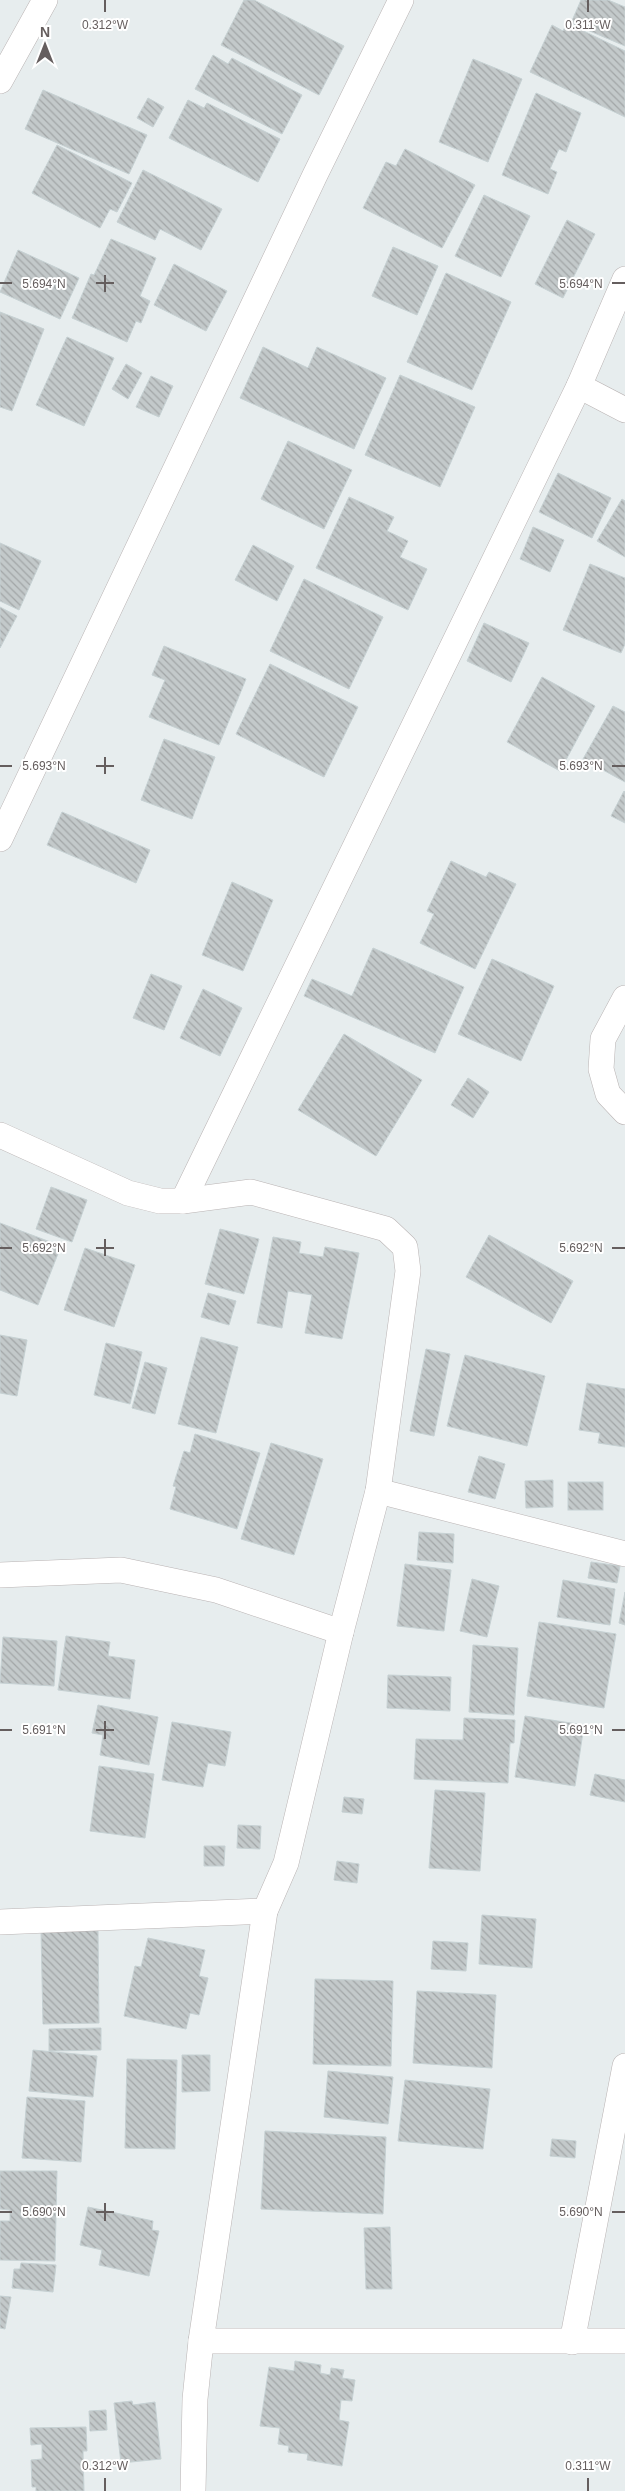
<svg xmlns="http://www.w3.org/2000/svg" width="625" height="2491" font-family="Arial,sans-serif">
<style>
.building{fill:url(#building-back-hatch);stroke:#c6d1d3}
.lines{fill:none;stroke-linecap:round;stroke-linejoin:round}
.street-casing{stroke:#bab4b4;stroke-width:26}
.street{stroke:#fff;stroke-width:25}
.ticks{fill:none;stroke:#655e5e;stroke-width:2}
.ticks-label{font-size:12px;text-anchor:middle;fill:#655e5e;stroke:#fff;stroke-width:4;stroke-linejoin:round;paint-order:stroke}
</style>
<defs>
<pattern id="building-back-hatch" width="6" height="6" patternUnits="userSpaceOnUse" patternTransform="scale(1.25)"><rect width="6" height="6" fill="#c3c9ca"/><path d="M-1 5l2 2M0 0l6 6M5-1l2 2" fill="none" stroke="#a2a6a7"/></pattern>
</defs>
<rect width="100%" height="100%" fill="#e7edee"/>
<g class="building">
<path d="M 244,0 L 254,0 L 344,46 L 319,95 L 221,45 Z"/>
<path d="M 581,0 L 608,0 L 625,7 L 625,46 L 571,23 Z"/>
<path d="M 567,23 L 625,51 L 625,117 L 530,72 L 552,25 L 563,31 Z"/>
<path d="M 213,55 L 228,64 L 232,58 L 302,95 L 282,134 L 195,89 Z"/>
<path d="M 473,59 L 522,79 L 488,162 L 439,142 Z"/>
<path d="M 43,90 L 147,135 L 129,174 L 25,129 Z"/>
<path d="M 536,93 L 581,113 L 566,152 L 559,149 L 550,169 L 557,172 L 548,194 L 502,175 Z"/>
<path d="M 148,98 L 164,107 L 153,127 L 137,118 Z"/>
<path d="M 188,100 L 204,108 L 207,103 L 280,139 L 258,182 L 169,138 Z"/>
<path d="M 57,145 L 132,183 L 117,212 L 110,209 L 100,228 L 32,193 Z"/>
<path d="M 405,149 L 475,185 L 442,248 L 363,208 L 386,162 L 396,166 Z"/>
<path d="M 143,170 L 222,209 L 201,250 L 160,229 L 155,240 L 117,222 Z"/>
<path d="M 484,195 L 530,216 L 501,277 L 455,256 Z"/>
<path d="M 567,220 L 595,234 L 563,298 L 535,284 Z"/>
<path d="M 111,239 L 156,258 L 140,296 L 150,301 L 141,323 L 136,321 L 127,342 L 72,318 L 91,274 L 94,275 Z"/>
<path d="M 393,247 L 438,266 L 417,315 L 372,296 Z"/>
<path d="M 18,250 L 79,278 L 60,319 L 0,292 Z"/>
<path d="M 174,264 L 227,291 L 206,331 L 154,305 Z"/>
<path d="M 446,273 L 511,302 L 472,390 L 407,362 Z"/>
<path d="M 0,312 L 44,329 L 12,411 L 0,407 Z"/>
<path d="M 67,337 L 114,358 L 84,426 L 36,405 Z"/>
<path d="M 263,347 L 308,368 L 317,347 L 386,378 L 354,449 L 240,398 Z"/>
<path d="M 126,364 L 142,373 L 128,399 L 112,389 Z"/>
<path d="M 400,375 L 475,407 L 440,487 L 365,455 Z"/>
<path d="M 151,376 L 173,386 L 159,417 L 136,407 Z"/>
<path d="M 288,441 L 352,470 L 324,529 L 261,499 Z"/>
<path d="M 558,473 L 611,498 L 592,538 L 539,512 Z"/>
<path d="M 349,497 L 394,517 L 387,531 L 408,541 L 400,557 L 427,569 L 408,610 L 316,568 Z"/>
<path d="M 622,499 L 625,501 L 625,557 L 597,541 Z"/>
<path d="M 533,527 L 564,540 L 550,572 L 520,559 Z"/>
<path d="M 0,543 L 41,561 L 19,610 L 0,601 Z"/>
<path d="M 253,545 L 294,566 L 277,601 L 235,580 Z"/>
<path d="M 590,564 L 625,578 L 625,644 L 621,653 L 563,630 Z"/>
<path d="M 304,579 L 383,617 L 349,689 L 270,651 Z"/>
<path d="M 0,607 L 17,616 L 0,648 Z"/>
<path d="M 484,623 L 529,643 L 511,682 L 467,661 Z"/>
<path d="M 164,646 L 246,679 L 219,745 L 149,717 L 165,680 L 152,675 Z"/>
<path d="M 270,664 L 358,707 L 324,777 L 236,734 Z"/>
<path d="M 542,677 L 595,706 L 560,771 L 507,742 Z"/>
<path d="M 613,706 L 625,712 L 625,782 L 583,759 Z"/>
<path d="M 164,739 L 215,757 L 192,819 L 141,800 Z"/>
<path d="M 624,791 L 625,792 L 625,823 L 611,816 Z"/>
<path d="M 62,812 L 150,850 L 136,883 L 47,845 Z"/>
<path d="M 451,861 L 486,877 L 489,872 L 516,884 L 475,969 L 420,943 L 434,914 L 427,911 Z"/>
<path d="M 232,882 L 273,900 L 243,971 L 202,955 Z"/>
<path d="M 373,948 L 464,987 L 435,1053 L 304,996 L 312,979 L 352,996 Z"/>
<path d="M 492,959 L 554,986 L 521,1061 L 458,1034 Z"/>
<path d="M 151,974 L 182,986 L 164,1030 L 133,1018 Z"/>
<path d="M 203,989 L 242,1008 L 220,1056 L 180,1038 Z"/>
<path d="M 344,1034 L 422,1080 L 376,1156 L 298,1110 Z"/>
<path d="M 468,1078 L 489,1092 L 473,1118 L 451,1105 Z"/>
<path d="M 51,1187 L 87,1200 L 72,1242 L 36,1229 Z"/>
<path d="M 0,1223 L 61,1246 L 38,1305 L 0,1290 Z"/>
<path d="M 220,1229 L 259,1239 L 244,1294 L 205,1284 Z"/>
<path d="M 489,1235 L 573,1281 L 551,1323 L 466,1277 Z"/>
<path d="M 273,1237 L 301,1242 L 299,1253 L 323,1257 L 325,1247 L 359,1253 L 342,1339 L 305,1333 L 312,1295 L 288,1291 L 282,1328 L 257,1323 Z"/>
<path d="M 85,1248 L 135,1265 L 114,1327 L 64,1310 Z"/>
<path d="M 208,1293 L 236,1301 L 229,1325 L 201,1317 Z"/>
<path d="M 0,1335 L 27,1340 L 17,1396 L 0,1393 Z"/>
<path d="M 201,1337 L 238,1347 L 216,1433 L 178,1424 Z"/>
<path d="M 106,1343 L 142,1352 L 130,1404 L 94,1395 Z"/>
<path d="M 426,1349 L 450,1354 L 434,1436 L 410,1431 Z"/>
<path d="M 465,1355 L 545,1376 L 527,1446 L 447,1426 Z"/>
<path d="M 145,1362 L 167,1368 L 155,1414 L 132,1408 Z"/>
<path d="M 587,1383 L 625,1389 L 625,1447 L 598,1443 L 600,1433 L 579,1430 Z"/>
<path d="M 195,1434 L 260,1453 L 237,1529 L 170,1509 L 176,1487 L 173,1486 L 184,1451 L 190,1453 Z"/>
<path d="M 271,1443 L 323,1459 L 294,1555 L 241,1539 Z"/>
<path d="M 479,1456 L 505,1464 L 495,1499 L 468,1492 Z"/>
<path d="M 553,1480 L 553,1507 L 526,1508 L 525,1481 Z"/>
<rect x="568" y="1482" width="35" height="28"/>
<path d="M 419,1532 L 454,1534 L 453,1563 L 417,1560 Z"/>
<path d="M 591,1562 L 620,1566 L 617,1583 L 588,1578 Z"/>
<path d="M 405,1564 L 451,1570 L 444,1631 L 397,1626 Z"/>
<path d="M 472,1579 L 499,1586 L 487,1637 L 460,1631 Z"/>
<path d="M 563,1580 L 615,1589 L 610,1625 L 557,1617 Z"/>
<path d="M 625,1592 L 625,1625 L 619,1623 Z"/>
<path d="M 539,1622 L 616,1634 L 604,1708 L 527,1696 Z"/>
<path d="M 66,1636 L 110,1642 L 108,1656 L 135,1660 L 130,1699 L 58,1690 Z"/>
<path d="M 3,1637 L 57,1641 L 54,1686 L 0,1683 Z"/>
<path d="M 473,1645 L 518,1648 L 514,1715 L 469,1712 Z"/>
<path d="M 388,1675 L 451,1677 L 450,1711 L 387,1708 Z"/>
<path d="M 98,1705 L 158,1717 L 149,1765 L 100,1755 L 103,1735 L 92,1733 Z"/>
<path d="M 525,1716 L 584,1725 L 575,1786 L 515,1777 Z"/>
<path d="M 464,1718 L 515,1720 L 514,1743 L 510,1743 L 508,1783 L 414,1779 L 416,1739 L 463,1740 Z"/>
<path d="M 172,1722 L 231,1732 L 225,1766 L 208,1763 L 203,1787 L 162,1780 Z"/>
<path d="M 99,1766 L 154,1774 L 145,1838 L 90,1831 Z"/>
<path d="M 595,1774 L 625,1780 L 625,1802 L 590,1795 Z"/>
<path d="M 435,1790 L 485,1793 L 480,1871 L 429,1868 Z"/>
<path d="M 344,1797 L 364,1799 L 362,1814 L 342,1812 Z"/>
<path d="M 238,1825 L 261,1826 L 260,1849 L 237,1848 Z"/>
<path d="M 204,1846 L 225,1846 L 224,1866 L 204,1866 Z"/>
<path d="M 337,1861 L 359,1864 L 357,1883 L 334,1880 Z"/>
<path d="M 482,1915 L 536,1919 L 532,1968 L 479,1964 Z"/>
<path d="M 98,1930 L 99,2023 L 43,2024 L 41,1931 Z"/>
<path d="M 148,1938 L 205,1950 L 199,1976 L 208,1978 L 199,2015 L 190,2013 L 186,2029 L 124,2016 L 135,1966 L 141,1967 Z"/>
<path d="M 433,1941 L 468,1943 L 466,1971 L 431,1969 Z"/>
<path d="M 315,1979 L 393,1981 L 391,2066 L 313,2064 Z"/>
<path d="M 417,1991 L 496,1995 L 492,2068 L 413,2063 Z"/>
<path d="M 101,2028 L 101,2050 L 49,2051 L 49,2029 Z"/>
<path d="M 33,2050 L 97,2056 L 93,2097 L 29,2091 Z"/>
<path d="M 182,2055 L 210,2055 L 210,2091 L 182,2092 Z"/>
<path d="M 127,2059 L 177,2060 L 175,2149 L 125,2148 Z"/>
<path d="M 328,2071 L 393,2077 L 388,2124 L 324,2117 Z"/>
<path d="M 405,2080 L 490,2089 L 483,2149 L 398,2141 Z"/>
<path d="M 27,2097 L 85,2101 L 81,2162 L 22,2158 Z"/>
<path d="M 265,2131 L 386,2137 L 383,2214 L 261,2209 Z"/>
<path d="M 552,2139 L 576,2141 L 575,2158 L 550,2156 Z"/>
<path d="M 0,2171 L 57,2171 L 55,2261 L 0,2260 L 0,2221 L 10,2221 L 10,2210 L 0,2209 Z"/>
<path d="M 88,2207 L 153,2221 L 152,2230 L 159,2231 L 149,2276 L 99,2265 L 102,2250 L 80,2245 Z"/>
<path d="M 390,2227 L 392,2289 L 366,2289 L 364,2228 Z"/>
<path d="M 21,2263 L 56,2265 L 53,2292 L 12,2288 L 14,2269 L 20,2269 Z"/>
<path d="M 0,2296 L 11,2297 L 5,2329 L 0,2328 Z"/>
<path d="M 295,2361 L 321,2365 L 320,2373 L 330,2375 L 331,2368 L 344,2370 L 342,2378 L 355,2380 L 352,2401 L 341,2400 L 339,2420 L 349,2422 L 342,2466 L 307,2460 L 308,2454 L 288,2452 L 289,2446 L 278,2444 L 280,2428 L 260,2426 L 269,2367 L 294,2371 Z"/>
<path d="M 132,2401 L 133,2405 L 155,2402 L 161,2459 L 121,2463 L 114,2403 Z"/>
<path d="M 106,2410 L 107,2430 L 90,2431 L 89,2411 Z"/>
<path d="M 86,2427 L 87,2451 L 83,2451 L 84,2491 L 36,2491 L 36,2487 L 32,2487 L 31,2460 L 42,2459 L 42,2444 L 31,2445 L 30,2428 Z"/>
</g>
<g class="lines">
<defs>
<g id="street">
<path d="M 0,81 L 45,0"/>
<path d="M 579,386 L 625,410"/>
<path d="M 0,839 L 315,175 L 401,0"/>
<path d="M 625,998 L 603,1039 L 601,1069 L 608,1094 L 625,1112"/>
<path d="M 0,1135 L 128,1193 L 160,1201 L 183,1201 L 251,1192 L 386,1229 L 405,1247 L 408,1271 L 378,1491 L 341,1632 L 286,1863 L 265,1911 L 201,2341 L 195,2399 L 193,2491"/>
<path d="M 183,1201 L 579,386 L 625,279"/>
<path d="M 378,1491 L 625,1554"/>
<path d="M 0,1575 L 121,1570 L 216,1590 L 341,1632"/>
<path d="M 0,1922 L 265,1911"/>
<path d="M 201,2341 L 625,2341"/>
<path d="M 572,2342 L 625,2066"/>
</g>
</defs>
<use href="#street" class="street-casing"/>
<use href="#street" class="street"/>
</g>
<path class="ticks" d="M 105,0 L 105,12M 588,0 L 588,12M 105,275 L 105,292M 0,283 L 12,283M 96,283 L 114,283M 612,283 L 625,283M 105,757 L 105,774M 0,766 L 12,766M 96,766 L 114,766M 612,766 L 625,766M 105,1239 L 105,1256M 0,1248 L 12,1248M 96,1248 L 114,1248M 612,1248 L 625,1248M 105,1721 L 105,1739M 0,1730 L 12,1730M 96,1730 L 114,1730M 612,1730 L 625,1730M 105,2203 L 105,2221M 0,2212 L 12,2212M 96,2212 L 114,2212M 612,2212 L 625,2212M 105,2478 L 105,2491M 588,2478 L 588,2491"/>
<g class="ticks-label">
<text x="105" y="29">0.312°W</text>
<text x="588" y="29">0.311°W</text>
<text x="44" y="288">5.694°N</text>
<text x="581" y="288">5.694°N</text>
<text x="44" y="770">5.693°N</text>
<text x="581" y="770">5.693°N</text>
<text x="44" y="1252">5.692°N</text>
<text x="581" y="1252">5.692°N</text>
<text x="44" y="1734">5.691°N</text>
<text x="581" y="1734">5.691°N</text>
<text x="44" y="2216">5.690°N</text>
<text x="581" y="2216">5.690°N</text>
<text x="105" y="2470">0.312°W</text>
<text x="588" y="2470">0.311°W</text>
</g>
<g transform="translate(45 45)" stroke="#ffffff" stroke-width="4" paint-order="stroke">
<path d="M0-4L9 19L0 12L-9 19Z" fill="#655e5e"/>
<text y="-8" font-size="14" font-weight="bold" text-anchor="middle" fill="#655e5e">N</text>
</g>
</svg>
